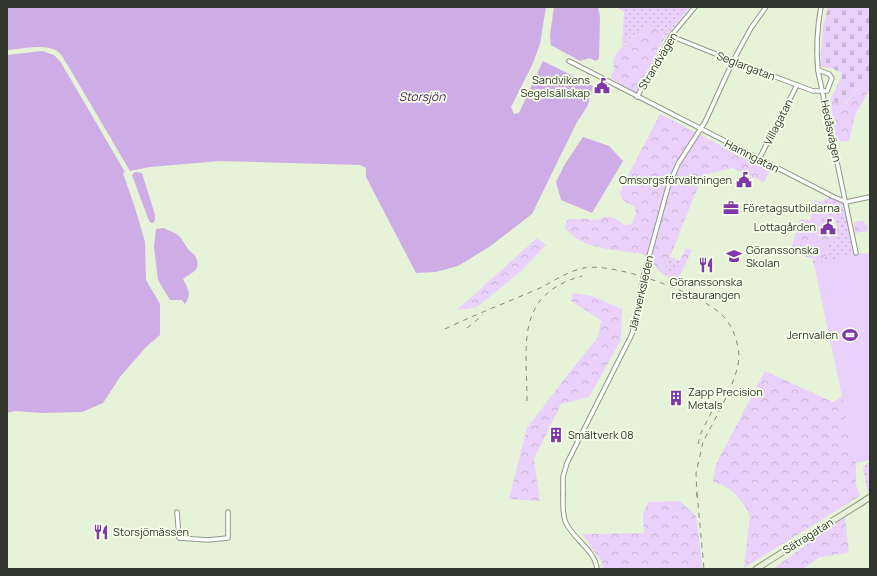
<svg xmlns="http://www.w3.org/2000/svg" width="877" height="576" font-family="Manrope,sans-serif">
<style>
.grass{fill:url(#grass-dots)}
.forest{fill:url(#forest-crowns)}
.cemetery{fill:url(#cemetery-stones)}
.pitch{fill:#e9d1fb}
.water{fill:#ceace5}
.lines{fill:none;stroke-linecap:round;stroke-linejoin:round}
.street-casing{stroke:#8e9980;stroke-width:5.5}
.secondary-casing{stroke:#8e9980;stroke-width:7}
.street{stroke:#fff;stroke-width:3.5}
.secondary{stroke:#e8f2db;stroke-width:5}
.rail{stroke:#828978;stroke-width:1;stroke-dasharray:5 5;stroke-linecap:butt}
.labels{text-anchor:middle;stroke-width:3.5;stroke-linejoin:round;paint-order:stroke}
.street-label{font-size:11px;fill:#31352b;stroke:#f6ffea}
.poi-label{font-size:11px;fill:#31352b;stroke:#f6ffea;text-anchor:start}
.water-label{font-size:12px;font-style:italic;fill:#4c2164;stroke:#f6ffea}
</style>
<defs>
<pattern id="grass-dots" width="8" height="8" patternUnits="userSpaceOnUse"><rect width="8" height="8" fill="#e9d1fb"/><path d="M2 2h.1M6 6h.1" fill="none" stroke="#c8b4d7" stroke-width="1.8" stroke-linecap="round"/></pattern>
<pattern id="forest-crowns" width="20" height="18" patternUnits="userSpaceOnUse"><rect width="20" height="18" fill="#e9d1fb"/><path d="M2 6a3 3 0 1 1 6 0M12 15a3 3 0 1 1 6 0" fill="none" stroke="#c8b4d7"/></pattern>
<pattern id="cemetery-stones" width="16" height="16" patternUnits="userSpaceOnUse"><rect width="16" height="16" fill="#e9d1fb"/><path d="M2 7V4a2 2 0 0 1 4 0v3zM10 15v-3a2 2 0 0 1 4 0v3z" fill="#c8b4d7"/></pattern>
</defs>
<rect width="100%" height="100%" fill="#e7f3d8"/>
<g class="grass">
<path d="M 616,7 L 690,7 L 664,39 L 664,35 L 646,24 L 622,46 L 624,12 Z"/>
<path d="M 831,196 L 846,202 L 859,264 L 817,274 L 812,259 L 824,261 L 828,244 L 834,242 L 835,236 L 838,235 L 834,217 L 829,222 L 825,223 L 821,202 Z"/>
<path d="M 670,257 L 681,261 L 672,278 L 663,274 Z"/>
<path d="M 870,462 L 870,493 L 868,494 L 863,469 L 866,464 Z"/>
</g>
<g class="forest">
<path d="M 646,24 C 654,26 663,29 664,39 L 636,93 L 610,78 L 614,69 L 613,60 L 618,51 Z"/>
<path d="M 870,75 L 870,89 L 855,115 L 849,141 L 835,142 L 831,98 L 839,103 L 845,104 Z"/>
<path d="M 660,114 L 770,171 L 764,182 L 732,168 L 703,175 L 663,274 C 655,270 655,261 647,256 C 642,253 634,253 629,252 C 606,249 579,247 564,227 L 568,219 L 586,219 L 598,220 C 609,213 615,218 625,225 L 632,224 L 636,214 L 635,207 L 622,200 L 620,193 C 632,166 647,140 660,114 Z"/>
<path d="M 814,200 L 821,202 L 827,232 L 831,231 L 835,236 L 834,242 L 828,245 L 824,262 L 790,252 L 800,219 L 810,221 Z"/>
<path d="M 858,221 L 863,221 L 865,224 L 867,223 L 868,231 L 855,233 L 854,223 Z"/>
<path d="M 537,238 L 546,245 L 520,272 L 477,307 L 457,310 Z"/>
<path d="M 686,248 L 692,250 L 678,280 L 672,278 Z"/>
<path d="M 573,293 L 592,296 L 622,309 L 621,340 L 589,397 L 561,404 L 534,459 L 540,501 L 509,499 L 527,428 L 569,373 L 598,337 L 601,320 L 571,301 Z"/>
<path d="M 765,371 L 833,402 L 842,396 L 856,463 L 856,485 L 860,496 L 744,568 L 750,516 C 743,500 731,486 713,482 L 716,464 Z"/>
<path d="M 680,501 L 696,516 L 701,553 L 702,569 L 603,569 L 602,562 L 582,534 L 644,533 L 643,514 L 648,502 Z"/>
<path d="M 845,516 L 849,553 L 820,557 L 803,569 L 773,569 Z"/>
</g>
<path class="cemetery" d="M 828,7 L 870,7 L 870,75 L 844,104 L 839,104 L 831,98 L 841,78 L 842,73 L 833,69 L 818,66 L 818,62 L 821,59 L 823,27 Z"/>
<path class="pitch" d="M 856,253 L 870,254 L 870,460 L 856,463 L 814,264 Z"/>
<g class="water">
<path d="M 7,7 L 546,7 L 540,44 L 533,63 L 511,107 L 514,114 L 519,113 L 543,61 L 593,86 L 588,105 L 576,124 L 532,214 L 489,247 L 458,266 L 436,272 L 416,273 L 366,177 L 366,168 L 360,165 L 220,161 L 150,167 L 130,171 L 67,64 C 64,60 62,54 57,51 C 46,43 21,49 7,50 Z"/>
<path d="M 554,7 L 598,7 L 600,17 L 599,59 L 595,61 L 590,58 L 580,61 L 551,45 L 550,35 Z"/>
<path d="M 42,51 L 54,55 L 60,61 L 125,172 L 123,173 L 136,211 L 145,242 L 146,280 L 160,304 L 160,335 L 146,347 L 120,377 L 103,403 L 82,412 L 43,413 L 15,411 L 7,413 L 7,55 Z"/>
<path d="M 583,137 L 609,146 L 623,161 L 592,213 L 561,200 L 556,182 L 565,164 Z"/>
<path d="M 135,172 L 142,173 L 155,215 L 155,220 L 153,223 L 151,223 L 149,221 L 132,175 Z"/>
<path d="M 164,228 C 169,231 175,232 179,236 C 185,242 187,251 194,254 C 203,269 194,271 183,279 C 188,289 192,294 185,304 L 182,300 L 170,300 L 158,280 L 154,247 L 156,229 Z"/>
</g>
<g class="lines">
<defs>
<g id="street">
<path d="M 821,7 C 817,28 816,49 818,71 L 856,253"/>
<path d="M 671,36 L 733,61 L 813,91 L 827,91 L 832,78 L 829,74 L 818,70"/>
<path d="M 569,61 L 834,197 L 846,202 L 870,197"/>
<path d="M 637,97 L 671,36 L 695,7"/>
<path d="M 759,159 L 797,85"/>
<path d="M 563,494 L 563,477 L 567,463 L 632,334 L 643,278 L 668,187 L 678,164 L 705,122 L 733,61 L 751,28 L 766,7"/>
<path d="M 563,495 C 563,505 562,514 566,523 C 574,540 595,550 597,569"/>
<path d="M 177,512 L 179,538 L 208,540 L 228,538 L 228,512"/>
</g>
<g id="secondary">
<path d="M 861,503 L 870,497"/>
<path d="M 756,569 L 861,503"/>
</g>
</defs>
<use href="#street" class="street-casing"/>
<use href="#secondary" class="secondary-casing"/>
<use href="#street" class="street"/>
<use href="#secondary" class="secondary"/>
<g class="rail">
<path d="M 467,328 L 483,315"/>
<path d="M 445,329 C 476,314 508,302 540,288 C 554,281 568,271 584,268 C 614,262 700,293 722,315 C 733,326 738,341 739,356 C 739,379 714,420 703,442 L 696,473 L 697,498"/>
<path d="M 527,401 C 527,345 514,295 582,276"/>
<path d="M 698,444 L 701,433 L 716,403"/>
<path d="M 697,493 L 704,569"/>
</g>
</g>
<defs>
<symbol id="civic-bare" viewBox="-9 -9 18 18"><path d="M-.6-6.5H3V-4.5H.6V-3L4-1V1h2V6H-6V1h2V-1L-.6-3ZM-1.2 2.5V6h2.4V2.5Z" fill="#8037a9" stroke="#f6ffea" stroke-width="2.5" paint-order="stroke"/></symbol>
<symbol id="office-bare" viewBox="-9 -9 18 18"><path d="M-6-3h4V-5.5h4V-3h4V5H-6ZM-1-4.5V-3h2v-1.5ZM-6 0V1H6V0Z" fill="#8037a9" stroke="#f6ffea" stroke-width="2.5" paint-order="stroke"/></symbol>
<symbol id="school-bare" viewBox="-9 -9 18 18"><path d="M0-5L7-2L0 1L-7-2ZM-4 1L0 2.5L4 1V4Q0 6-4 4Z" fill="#8037a9" stroke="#f6ffea" stroke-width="2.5" paint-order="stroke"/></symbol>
<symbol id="restaurant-bare" viewBox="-9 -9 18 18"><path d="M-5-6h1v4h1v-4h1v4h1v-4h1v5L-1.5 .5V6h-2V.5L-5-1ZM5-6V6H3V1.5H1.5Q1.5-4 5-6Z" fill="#8037a9" stroke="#f6ffea" stroke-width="2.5" paint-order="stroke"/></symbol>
<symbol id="stadium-bare" viewBox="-9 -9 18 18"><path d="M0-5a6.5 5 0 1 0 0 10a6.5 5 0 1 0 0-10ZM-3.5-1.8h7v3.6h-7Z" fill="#8037a9" stroke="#f6ffea" stroke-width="2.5" paint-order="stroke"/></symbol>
<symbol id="building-bare" viewBox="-9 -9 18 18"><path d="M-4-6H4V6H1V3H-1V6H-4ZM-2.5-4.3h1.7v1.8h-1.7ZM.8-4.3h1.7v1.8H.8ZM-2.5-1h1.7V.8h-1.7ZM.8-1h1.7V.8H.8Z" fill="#8037a9" stroke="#f6ffea" stroke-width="2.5" paint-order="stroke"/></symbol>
</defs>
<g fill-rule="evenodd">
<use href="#civic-bare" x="591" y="75" width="22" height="22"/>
<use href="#civic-bare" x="733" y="169" width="22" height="22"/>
<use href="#office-bare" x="720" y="197" width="22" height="22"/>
<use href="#civic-bare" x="817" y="216" width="22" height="22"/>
<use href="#school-bare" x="723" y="245" width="22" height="22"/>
<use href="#restaurant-bare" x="695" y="254" width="22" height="22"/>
<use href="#stadium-bare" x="839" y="324" width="22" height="22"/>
<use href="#building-bare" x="665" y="387" width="22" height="22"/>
<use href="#building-bare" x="545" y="424" width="22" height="22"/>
<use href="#restaurant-bare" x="90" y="521" width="22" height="22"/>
</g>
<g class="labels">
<g class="street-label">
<text transform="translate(658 61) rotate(-59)" y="4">Strandvägen</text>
<text transform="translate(746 66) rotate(21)" y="4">Seglargatan</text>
<text transform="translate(778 122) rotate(-63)" y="4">Villagatan</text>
<text transform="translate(831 131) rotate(78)" y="4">Hedåsvägen</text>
<text transform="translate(752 156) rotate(27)" y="4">Hamngatan</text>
<text transform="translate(641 293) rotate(-77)" y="4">Järnverksleden</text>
<text transform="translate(808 536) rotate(-32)" y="4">Sätragatan</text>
</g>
<g class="poi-label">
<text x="590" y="84" text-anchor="end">Sandvikens<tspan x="590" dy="13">Segelsällskap</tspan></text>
<text x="732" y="184" text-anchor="end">Omsorgsförvaltningen</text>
<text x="743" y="212">Företagsutbildarna</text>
<text x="816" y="231" text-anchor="end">Lottagården</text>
<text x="746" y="254">Göranssonska<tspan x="746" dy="13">Skolan</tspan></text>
<text x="706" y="286" text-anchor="middle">Göranssonska<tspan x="706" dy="13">restaurangen</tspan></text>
<text x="838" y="339" text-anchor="end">Jernvallen</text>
<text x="688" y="396">Zapp Precision<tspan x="688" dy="13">Metals</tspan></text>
<text x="568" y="439">Smältverk 08</text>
<text x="113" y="536">Storsjömässen</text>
</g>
<g class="water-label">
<text x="422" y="101">Storsjön</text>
</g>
</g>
<rect width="877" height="576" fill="none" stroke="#31352b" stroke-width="16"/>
</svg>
